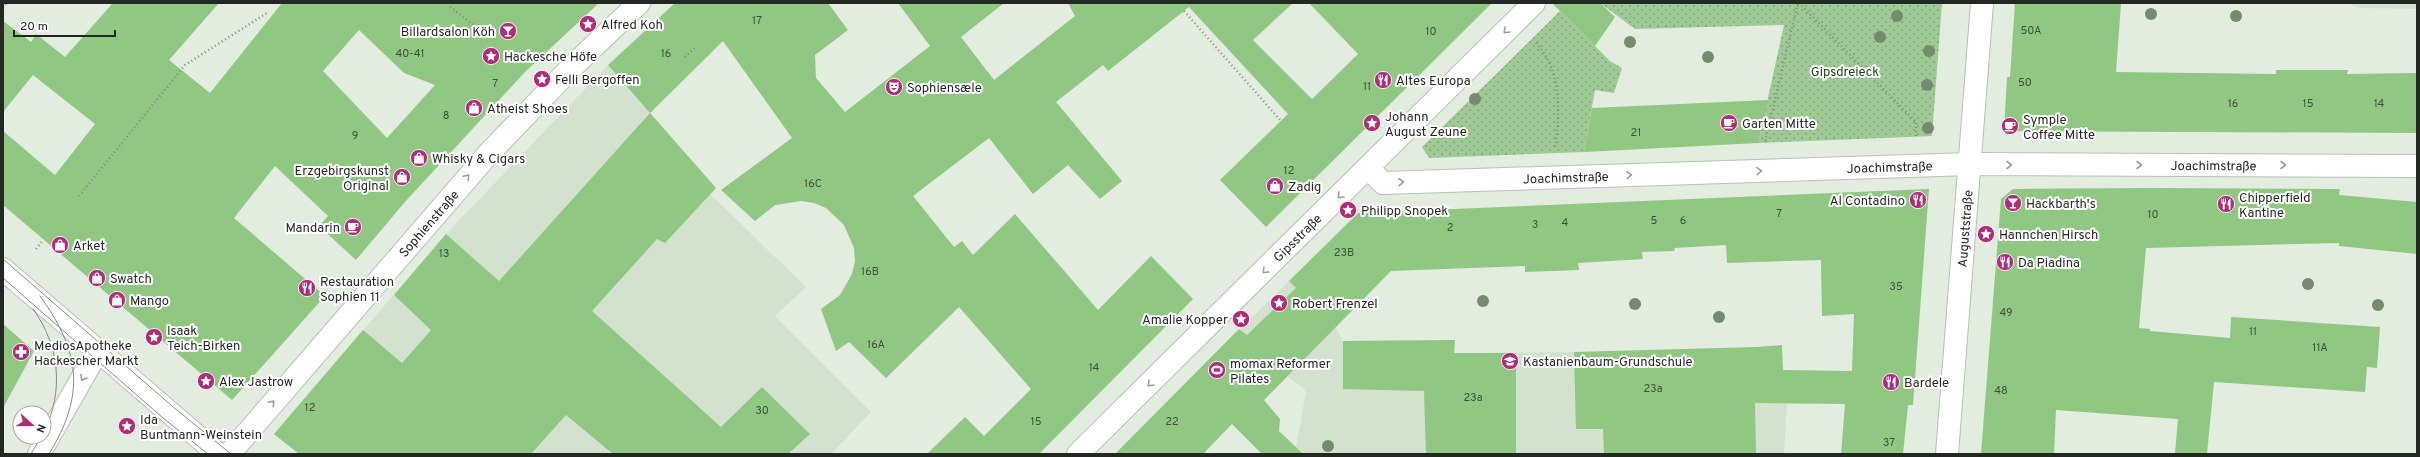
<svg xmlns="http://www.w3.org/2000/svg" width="2420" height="457" font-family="Overpass,sans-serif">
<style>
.built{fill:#d3e2cf}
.grass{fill:url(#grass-dots)}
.building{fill:#90c783;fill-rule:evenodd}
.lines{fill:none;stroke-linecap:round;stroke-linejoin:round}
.minor-casing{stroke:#b7c1b5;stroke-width:24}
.path{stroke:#848b82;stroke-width:2.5;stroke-dasharray:1 3;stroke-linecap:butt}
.minor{stroke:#fff;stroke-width:22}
.tram{stroke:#868e84;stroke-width:1}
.tree{fill:#748c6d}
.oneway{stroke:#9c9e9c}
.labels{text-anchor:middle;stroke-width:4;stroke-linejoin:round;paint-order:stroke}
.number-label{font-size:11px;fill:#3f503b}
.poi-label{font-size:13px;fill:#242823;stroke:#fff;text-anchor:start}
.park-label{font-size:13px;fill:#1a3e10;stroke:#fff}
.street-label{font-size:13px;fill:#242823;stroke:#fff}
</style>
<defs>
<pattern id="grass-dots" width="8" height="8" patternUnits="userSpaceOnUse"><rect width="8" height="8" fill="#9fca95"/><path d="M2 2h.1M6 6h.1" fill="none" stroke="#81a479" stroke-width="1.8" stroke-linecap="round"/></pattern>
</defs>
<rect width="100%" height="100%" fill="#e2ecdf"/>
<g class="built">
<path d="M 2347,3 L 2417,3 L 2417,9 L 2360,8 Z"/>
<path d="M 608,65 L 715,187 L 710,194 L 806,287 L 775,316 L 871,412 L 831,454 L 299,454 L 274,434 L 446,234 Z"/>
<path d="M 1289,281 L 1335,326 L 1343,341 L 1455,340 L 1455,353 L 1574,352 L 1787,403 L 1784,454 L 1295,454 L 1306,391 L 1280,370 L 1240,329 Z"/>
</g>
<g class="grass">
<path d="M 1600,3 L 1942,3 L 1932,136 L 1758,143 L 1784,25 L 1635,29 Z"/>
<path d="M 1560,11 L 1610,61 L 1622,68 L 1614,93 L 1595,90 L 1584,152 L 1429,158 L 1422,147 Z"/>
</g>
<g class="building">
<path d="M 113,3 L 219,3 L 169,60 L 210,93 L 282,3 L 599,3 L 525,72 L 404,203 L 356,260 L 319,226 L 328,216 L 275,166 L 234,218 L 325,296 L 232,400 L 3,205 L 3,131 L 55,175 L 95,124 L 33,75 L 3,112 L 3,21 L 31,42 L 36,34 L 65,57 ZM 359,30 L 404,73 L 435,85 L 387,138 L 323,71 Z"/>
<path d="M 675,3 L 828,3 L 848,30 L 815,55 L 816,78 L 845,112 L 930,46 L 898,3 L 1004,3 L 961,37 L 994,80 L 1075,16 L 1068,3 L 1293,3 L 1253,40 L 1312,99 L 1358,54 L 1309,3 L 1492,3 L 1266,227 L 1220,180 L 1288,114 L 1189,7 L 1108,71 L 1103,65 L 1056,102 L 1122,181 L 1100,199 L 1068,165 L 1033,194 L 989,138 L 913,196 L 954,247 L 962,241 L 973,255 L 1015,214 L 1098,310 L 1151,256 L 1193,299 L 1039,454 L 927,454 L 965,417 L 984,436 L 1031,389 L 959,307 L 886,378 L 849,342 L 836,351 L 821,309 L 840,295 L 852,274 L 855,261 L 854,248 L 844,225 L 826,208 L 814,203 L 801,201 L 775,205 L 755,221 L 721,190 L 792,138 L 723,41 L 650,113 L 608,65 Z"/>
<path d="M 1552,3 L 1600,3 L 1615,17 L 1595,46 Z"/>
<path d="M 2015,3 L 2121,3 L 2116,72 L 2276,74 L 2276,70 L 2348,70 L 2347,74 L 2417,73 L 2417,133 L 2004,131 L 2007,77 L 2010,77 Z"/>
<path d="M 1768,100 L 1758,143 L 1584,152 L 1592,108 Z"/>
<path d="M 650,113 L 716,188 L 665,243 L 657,239 L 592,311 L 721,427 L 762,387 L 810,434 L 788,454 L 613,454 L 566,415 L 531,454 L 299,454 L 274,434 L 363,330 L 402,363 L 431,330 L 394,295 L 446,234 L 499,281 Z"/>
<path d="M 2154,188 L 2340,189 L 2339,195 L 2417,202 L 2417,254 L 2339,246 L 2339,243 L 2146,248 L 2139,328 L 2150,329 L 2150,331 L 2230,338 L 2231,317 L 2380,327 L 2377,368 L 2367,367 L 2365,392 L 2214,382 L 2207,454 L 2175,454 L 2178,419 L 2056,410 L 2054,454 L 1981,454 L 2001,199 L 2013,189 Z"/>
<path d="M 1929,189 L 1913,405 L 1908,405 L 1903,454 L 1841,454 L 1845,404 L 1755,403 L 1756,454 L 1604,454 L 1603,429 L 1576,429 L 1574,352 L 1756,347 L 1782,345 L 1783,370 L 1852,371 L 1854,314 L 1822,316 L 1821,260 L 1727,263 L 1726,245 L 1675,248 L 1674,251 L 1642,252 L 1643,259 L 1578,263 L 1579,270 L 1525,272 L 1525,266 L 1391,271 L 1264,400 L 1280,419 L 1279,431 L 1303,454 L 1262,454 L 1232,424 L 1203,454 L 1115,454 L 1239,329 L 1247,335 L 1296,288 L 1289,281 L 1358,213 Z"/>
<path d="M 3,324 L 34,351 L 3,408 Z"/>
<path d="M 1455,340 L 1454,353 L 1516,353 L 1516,454 L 1426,454 L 1424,391 L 1343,389 L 1343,341 Z"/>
</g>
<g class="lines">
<defs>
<g id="minor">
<path id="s1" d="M 1368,168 L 1383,183 L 1970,164 L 2417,166"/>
<path d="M 3,269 L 218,454"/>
<path d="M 39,454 L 97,352"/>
<path id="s2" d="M 229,454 L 490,152 L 572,67 L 639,3"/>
<path id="s3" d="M 1078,454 L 1534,3"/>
<path id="s4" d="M 1947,454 L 1982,3"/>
</g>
</defs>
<use href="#minor" class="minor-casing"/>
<g class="path">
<path d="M 1799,3 L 1916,122 L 1916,137"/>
<path d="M 450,7 L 479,29"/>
<path d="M 3,8 L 6,3"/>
<path d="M 1184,11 L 1281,121"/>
<path d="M 1536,43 C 1562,70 1560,113 1555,148"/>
<path d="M 685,57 L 696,47"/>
<path d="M 1765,141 L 1798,3"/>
<path d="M 79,196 L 185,65 L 267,13"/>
<path d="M 36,249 L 43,240"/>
</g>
<use href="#minor" class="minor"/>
<g class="tram">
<path d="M 3,259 L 172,406 L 231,454"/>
<path d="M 3,278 L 163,418 L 208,454"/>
<path d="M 40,296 C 80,351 86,394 49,454"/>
<path d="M 33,309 C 60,346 64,391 44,432"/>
<path d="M 31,454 L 41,437"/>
</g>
</g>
<g class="tree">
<circle cx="2151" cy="14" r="6"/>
<circle cx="1897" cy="16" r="6"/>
<circle cx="2236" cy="16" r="6"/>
<circle cx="1880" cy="37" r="6"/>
<circle cx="1630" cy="42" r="6"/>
<circle cx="1929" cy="51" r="6"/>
<circle cx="1708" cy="57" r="6"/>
<circle cx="1927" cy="85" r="6"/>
<circle cx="1475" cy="99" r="6"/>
<circle cx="1928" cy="128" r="6"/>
<circle cx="2308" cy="284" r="6"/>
<circle cx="1483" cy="301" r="6"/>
<circle cx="1635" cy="304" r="6"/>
<circle cx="2378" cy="305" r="6"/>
<circle cx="1719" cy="317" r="6"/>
<circle cx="1328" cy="446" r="6"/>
</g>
<defs><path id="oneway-chevron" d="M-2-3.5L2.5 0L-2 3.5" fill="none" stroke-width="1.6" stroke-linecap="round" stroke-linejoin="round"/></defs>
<g class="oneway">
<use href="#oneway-chevron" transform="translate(1506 31) rotate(135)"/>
<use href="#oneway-chevron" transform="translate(2009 165)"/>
<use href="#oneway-chevron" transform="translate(2139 165)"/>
<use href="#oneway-chevron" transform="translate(2283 165)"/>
<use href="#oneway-chevron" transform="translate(1759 171) rotate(-2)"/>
<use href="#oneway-chevron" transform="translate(1629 175) rotate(-2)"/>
<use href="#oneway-chevron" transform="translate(467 177) rotate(-49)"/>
<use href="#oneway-chevron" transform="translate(1401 182) rotate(-2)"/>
<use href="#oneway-chevron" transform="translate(1340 196) rotate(135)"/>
<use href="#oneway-chevron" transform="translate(1265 271) rotate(135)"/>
<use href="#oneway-chevron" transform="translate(83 378) rotate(120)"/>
<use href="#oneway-chevron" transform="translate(1150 384) rotate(136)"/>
<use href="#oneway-chevron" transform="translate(272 403) rotate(-49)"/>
</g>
<defs>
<symbol id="sight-disc" viewBox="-11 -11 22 22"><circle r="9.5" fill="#af2d78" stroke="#fff"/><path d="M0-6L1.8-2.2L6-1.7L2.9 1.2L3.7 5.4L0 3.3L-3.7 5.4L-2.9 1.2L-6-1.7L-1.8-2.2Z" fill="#fff"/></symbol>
<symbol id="bar-disc" viewBox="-11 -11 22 22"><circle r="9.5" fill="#af2d78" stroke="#fff"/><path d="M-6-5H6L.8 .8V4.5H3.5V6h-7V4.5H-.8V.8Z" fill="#fff"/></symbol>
<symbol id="restaurant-disc" viewBox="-11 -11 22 22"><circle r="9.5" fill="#af2d78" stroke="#fff"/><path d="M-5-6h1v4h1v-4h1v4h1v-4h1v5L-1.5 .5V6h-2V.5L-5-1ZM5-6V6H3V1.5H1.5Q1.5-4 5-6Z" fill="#fff"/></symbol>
<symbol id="theatre-disc" viewBox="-11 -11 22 22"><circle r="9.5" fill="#af2d78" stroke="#fff"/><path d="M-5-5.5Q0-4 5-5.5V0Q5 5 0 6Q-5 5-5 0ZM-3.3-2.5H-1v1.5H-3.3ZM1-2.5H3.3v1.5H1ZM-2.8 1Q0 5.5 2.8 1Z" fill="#fff"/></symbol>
<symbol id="shop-disc" viewBox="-11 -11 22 22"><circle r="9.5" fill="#af2d78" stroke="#fff"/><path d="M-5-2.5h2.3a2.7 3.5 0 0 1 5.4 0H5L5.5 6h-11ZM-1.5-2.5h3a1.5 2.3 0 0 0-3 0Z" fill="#fff"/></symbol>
<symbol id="cafe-disc" viewBox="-11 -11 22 22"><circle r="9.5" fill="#af2d78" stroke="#fff"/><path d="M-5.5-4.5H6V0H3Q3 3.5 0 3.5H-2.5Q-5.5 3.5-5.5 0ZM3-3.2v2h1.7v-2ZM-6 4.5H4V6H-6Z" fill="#fff"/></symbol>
<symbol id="pharmacy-disc" viewBox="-11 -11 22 22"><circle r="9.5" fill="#af2d78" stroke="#fff"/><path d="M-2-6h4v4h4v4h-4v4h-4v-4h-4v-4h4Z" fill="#fff"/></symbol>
<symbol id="school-disc" viewBox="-11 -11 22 22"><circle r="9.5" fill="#af2d78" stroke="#fff"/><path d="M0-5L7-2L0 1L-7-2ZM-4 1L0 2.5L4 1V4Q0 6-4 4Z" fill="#fff"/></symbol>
<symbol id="stadium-disc" viewBox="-11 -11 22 22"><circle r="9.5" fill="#af2d78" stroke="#fff"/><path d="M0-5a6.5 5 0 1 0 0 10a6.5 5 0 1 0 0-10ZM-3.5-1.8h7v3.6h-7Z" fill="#fff"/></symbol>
</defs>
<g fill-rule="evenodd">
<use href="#sight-disc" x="578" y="14" width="20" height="20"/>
<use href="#bar-disc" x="498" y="21" width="20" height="20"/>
<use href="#sight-disc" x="481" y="46" width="20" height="20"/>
<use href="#sight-disc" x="532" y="69" width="20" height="20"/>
<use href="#restaurant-disc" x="1373" y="70" width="20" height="20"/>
<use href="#theatre-disc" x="884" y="77" width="20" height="20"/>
<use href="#shop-disc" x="464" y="98" width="20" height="20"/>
<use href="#sight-disc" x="1362" y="113" width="20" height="20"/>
<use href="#cafe-disc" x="1719" y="113" width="20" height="20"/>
<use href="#cafe-disc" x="2000" y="116" width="20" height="20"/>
<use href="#shop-disc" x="409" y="148" width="20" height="20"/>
<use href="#shop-disc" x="392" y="167" width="20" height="20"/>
<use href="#shop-disc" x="1265" y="176" width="20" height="20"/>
<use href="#restaurant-disc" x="1908" y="190" width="20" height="20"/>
<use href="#bar-disc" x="2003" y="193" width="20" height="20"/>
<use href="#restaurant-disc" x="2216" y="194" width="20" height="20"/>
<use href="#sight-disc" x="1338" y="200" width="20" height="20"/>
<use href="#cafe-disc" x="343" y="217" width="20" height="20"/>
<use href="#sight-disc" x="1976" y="224" width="20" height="20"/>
<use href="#shop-disc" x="50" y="235" width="20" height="20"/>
<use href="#restaurant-disc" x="1995" y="252" width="20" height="20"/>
<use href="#shop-disc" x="87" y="268" width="20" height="20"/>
<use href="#restaurant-disc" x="297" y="278" width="20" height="20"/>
<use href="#shop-disc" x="107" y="290" width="20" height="20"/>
<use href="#sight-disc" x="1269" y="293" width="20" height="20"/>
<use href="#sight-disc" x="1231" y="309" width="20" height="20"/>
<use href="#sight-disc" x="144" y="327" width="20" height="20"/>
<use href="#pharmacy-disc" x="11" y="342" width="20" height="20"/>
<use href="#school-disc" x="1500" y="351" width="20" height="20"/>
<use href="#stadium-disc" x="1207" y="360" width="20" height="20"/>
<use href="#sight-disc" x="196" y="371" width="20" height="20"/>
<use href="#restaurant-disc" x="1881" y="372" width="20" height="20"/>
<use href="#sight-disc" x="117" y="416" width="20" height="20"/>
</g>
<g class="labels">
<g class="number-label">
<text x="757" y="24">17</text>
<text x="2031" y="34">50A</text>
<text x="1431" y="35">10</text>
<text x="410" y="57">40-41</text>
<text x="666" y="57">16</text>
<text x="2025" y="86">50</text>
<text x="495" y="87">7</text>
<text x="1367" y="90">11</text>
<text x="2233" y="107">16</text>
<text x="2308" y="107">15</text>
<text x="2379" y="107">14</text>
<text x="446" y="119">8</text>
<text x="1636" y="136">21</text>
<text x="355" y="139">9</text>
<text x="1289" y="174">12</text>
<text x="813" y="187">16C</text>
<text x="1779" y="217">7</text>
<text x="2153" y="218">10</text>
<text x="1654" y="224">5</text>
<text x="1683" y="224">6</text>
<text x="1565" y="226">4</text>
<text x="1535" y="228">3</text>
<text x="1450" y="231">2</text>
<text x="1344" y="256">23B</text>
<text x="444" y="257">13</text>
<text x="870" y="275">16B</text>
<text x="1896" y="290">35</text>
<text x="2006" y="316">49</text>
<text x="2253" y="335">11</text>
<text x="876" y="348">16A</text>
<text x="2320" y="351">11A</text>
<text x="1094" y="371">14</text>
<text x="1653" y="392">23a</text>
<text x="2001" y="394">48</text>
<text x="1473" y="401">23a</text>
<text x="310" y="411">12</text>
<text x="762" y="414">30</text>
<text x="1036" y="425">15</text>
<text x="1172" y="425">22</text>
<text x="1889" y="446">37</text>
</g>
<g class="poi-label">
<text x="601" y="29">Alfred Koh</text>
<text x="495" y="36" text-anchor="end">Billardsalon Köh</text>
<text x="504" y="61">Hackesche Höfe</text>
<text x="555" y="84">Felli Bergoffen</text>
<text x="1396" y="85">Altes Europa</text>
<text x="907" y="92">Sophiensæle</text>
<text x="487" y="113">Atheist Shoes</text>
<text x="1385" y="121">Johann<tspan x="1385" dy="15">August Zeune</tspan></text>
<text x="2023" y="124">Symple<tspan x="2023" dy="15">Coffee Mitte</tspan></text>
<text x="1742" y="128">Garten Mitte</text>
<text x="432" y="163">Whisky &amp; Cigars</text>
<text x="389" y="175" text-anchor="end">Erzgebirgskunst<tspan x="389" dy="15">Original</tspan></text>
<text x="1288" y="191">Zadig</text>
<text x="2239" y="202">Chipperfield<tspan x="2239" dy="15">Kantine</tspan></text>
<text x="1905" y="205" text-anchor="end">Al Contadino</text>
<text x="2026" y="208">Hackbarth's</text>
<text x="1361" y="215">Philipp Snopek</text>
<text x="340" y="232" text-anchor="end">Mandarin</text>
<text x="1999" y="239">Hannchen Hirsch</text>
<text x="73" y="250">Arket</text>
<text x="2018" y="267">Da Piadina</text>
<text x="110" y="283">Swatch</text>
<text x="320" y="286">Restauration<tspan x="320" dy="15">Sophien 11</tspan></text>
<text x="130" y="305">Mango</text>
<text x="1292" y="308">Robert Frenzel</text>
<text x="1228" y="324" text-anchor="end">Amalie Kopper</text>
<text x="167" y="335">Isaak<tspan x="167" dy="15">Teich-Birken</tspan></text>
<text x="34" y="350">MediosApotheke<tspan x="34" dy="15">Hackescher Markt</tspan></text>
<text x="1523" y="366">Kastanienbaum-Grundschule</text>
<text x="1230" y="368">momax Reformer<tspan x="1230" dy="15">Pilates</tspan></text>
<text x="219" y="386">Alex Jastrow</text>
<text x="1904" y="387">Bardele</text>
<text x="140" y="424">Ida<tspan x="140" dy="15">Buntmann-Weinstein</tspan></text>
</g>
<g class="park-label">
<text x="1845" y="76">Gipsdreieck</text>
</g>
<g class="street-label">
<text dy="5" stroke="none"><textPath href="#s1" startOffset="852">Joachimstraße</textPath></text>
<text dy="5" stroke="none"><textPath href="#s1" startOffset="528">Joachimstraße</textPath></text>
<text dy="5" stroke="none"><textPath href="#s1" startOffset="204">Joachimstraße</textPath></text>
<text dy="5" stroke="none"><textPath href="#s2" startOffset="305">Sophienstraße</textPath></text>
<text dy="5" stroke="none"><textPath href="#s4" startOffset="226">Auguststraße</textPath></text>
<text dy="5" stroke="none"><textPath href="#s3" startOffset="308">Gipsstraße</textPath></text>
</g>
</g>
<rect width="2420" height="457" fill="none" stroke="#242823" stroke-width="8"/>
<g transform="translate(32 425) rotate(111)"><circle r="19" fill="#ffffff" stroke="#a7a9a7"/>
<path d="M0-3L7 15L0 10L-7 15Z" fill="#af2d78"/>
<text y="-6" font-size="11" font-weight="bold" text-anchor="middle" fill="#242823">N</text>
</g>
<path d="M14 30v6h101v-6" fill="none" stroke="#242823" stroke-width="2"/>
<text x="20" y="30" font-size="12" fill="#242823" stroke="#ffffff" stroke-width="3" paint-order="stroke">20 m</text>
</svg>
